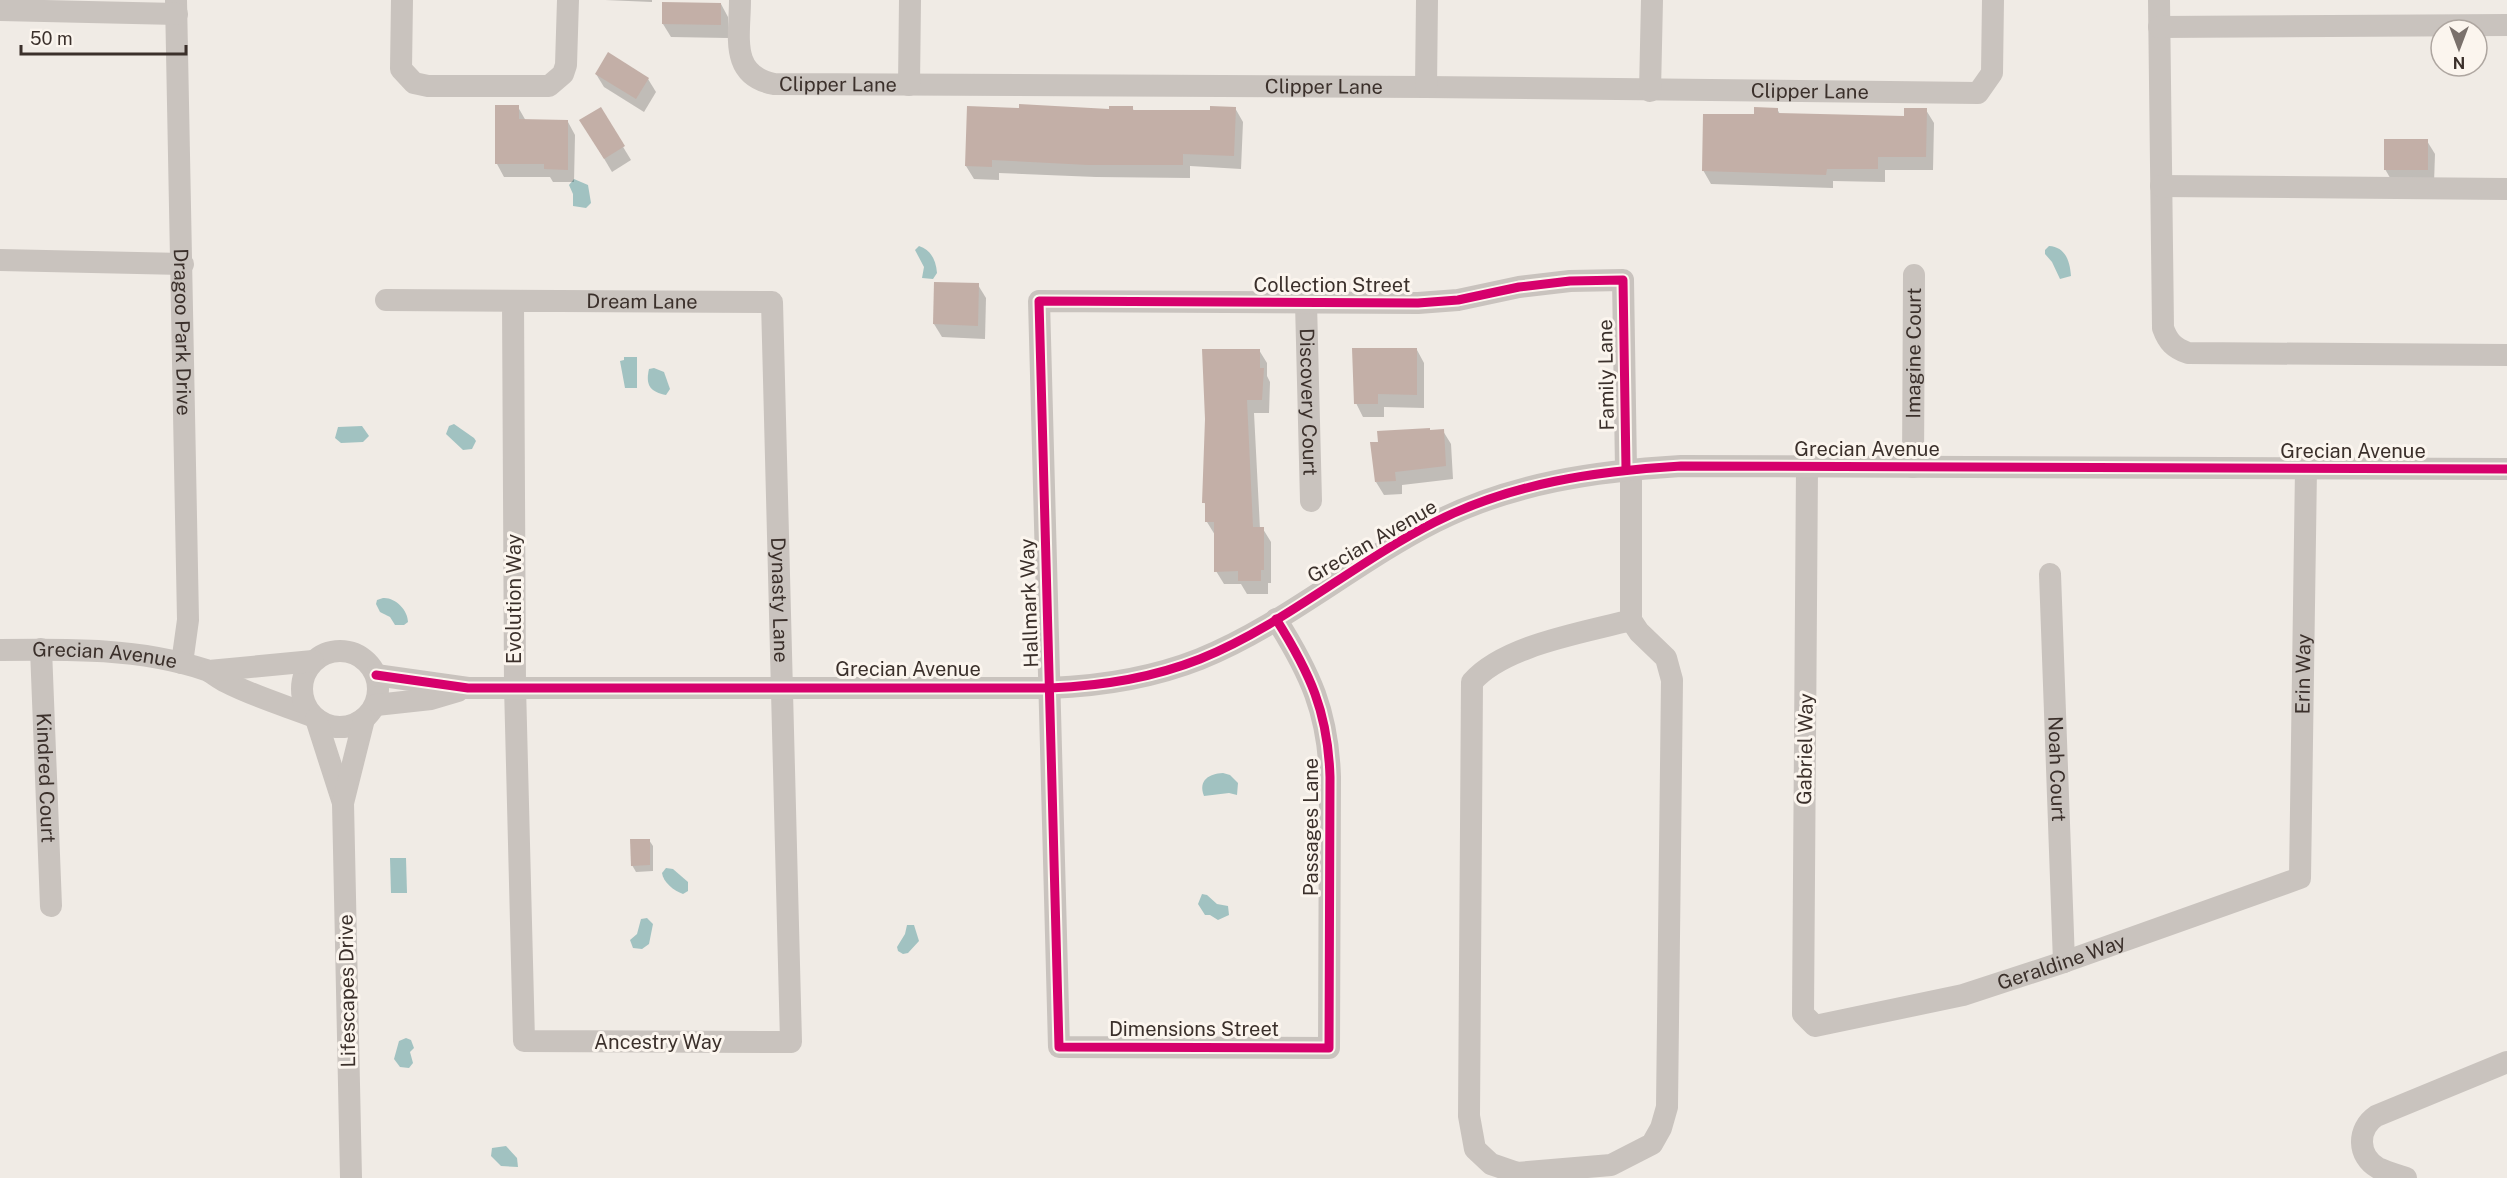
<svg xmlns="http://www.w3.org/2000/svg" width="2507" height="1178" font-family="'Public Sans',sans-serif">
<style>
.water{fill:#a1c2c1}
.shadow{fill:#0003}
.building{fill:#c3afa7}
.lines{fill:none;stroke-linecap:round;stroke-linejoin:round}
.minor{stroke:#c9c3be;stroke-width:22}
.cycleway-casing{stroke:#fbf5ee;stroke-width:13}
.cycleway{stroke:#d6006c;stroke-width:9}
.labels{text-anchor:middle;stroke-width:6;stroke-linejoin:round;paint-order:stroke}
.street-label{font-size:20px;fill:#3b302b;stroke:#fbf5ee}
</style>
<rect width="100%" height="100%" fill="#f0ebe5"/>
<g class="water">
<path d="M 574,179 L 588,185 L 591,203 L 586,208 L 573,206 L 573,194 L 569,185 Z"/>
<path d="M 919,246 C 931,250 936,260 937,273 L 933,279 L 922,278 L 924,267 L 915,250 Z"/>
<path d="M 2049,246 C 2066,247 2070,262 2071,276 L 2060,279 L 2052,262 L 2045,254 L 2045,250 Z"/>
<path d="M 624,357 L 637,357 L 637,388 L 625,388 L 620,361 L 624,360 Z"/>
<path d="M 654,368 L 664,372 L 670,389 L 666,395 C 651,392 645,386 649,369 Z"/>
<path d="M 454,424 L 474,438 L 476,441 L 472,449 L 463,450 L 446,434 L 449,426 Z"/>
<path d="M 362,426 L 369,436 L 363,442 L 341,443 L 335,438 L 338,427 Z"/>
<path d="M 383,598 C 395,597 408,610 408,622 L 404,625 L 395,625 L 390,617 L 380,612 L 376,604 L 377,600 Z"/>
<path d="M 1223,773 L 1230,775 L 1238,783 L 1237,795 L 1229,793 L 1204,796 C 1198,780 1209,774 1223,773 Z"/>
<path d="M 406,858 L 407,893 L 391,893 L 390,858 Z"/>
<path d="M 666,868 L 673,869 L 688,882 L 688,891 L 683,894 C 674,891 663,882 662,873 Z"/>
<path d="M 1202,894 L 1207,895 L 1217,904 L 1228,906 L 1229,915 L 1218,920 L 1210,915 L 1205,915 L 1198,904 Z"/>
<path d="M 647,918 L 653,924 L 649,944 L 642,949 L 633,948 L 630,940 L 637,934 L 641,919 Z"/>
<path d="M 907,925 L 914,925 L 919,941 L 908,953 L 903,954 L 898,951 L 897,947 L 905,934 Z"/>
<path d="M 406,1038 L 411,1040 L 414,1048 L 410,1052 L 413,1063 L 409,1068 L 400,1067 L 394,1059 L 399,1041 Z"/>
<path d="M 506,1146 L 517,1158 L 518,1167 L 501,1166 L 491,1156 L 492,1148 Z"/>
</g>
<g class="shadow">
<path d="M 605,0 L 652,0 L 652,2 Z"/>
<path d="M 721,4 L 728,17 L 728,38 L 671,37 L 663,24 Z"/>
<path d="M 596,74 L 648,79 L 656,92 L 644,112 L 604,87 Z"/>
<path d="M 518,107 L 526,121 L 568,122 L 575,135 L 574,182 L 553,182 L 550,177 L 504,177 L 497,164 Z"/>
<path d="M 1132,107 L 1134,111 L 1212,111 L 1235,108 L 1243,122 L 1241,169 L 1190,166 L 1190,178 L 1096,177 L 999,173 L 999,180 L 974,179 L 966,166 L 1111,110 Z"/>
<path d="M 600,109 L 631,160 L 612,172 L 589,133 Z"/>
<path d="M 1777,109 L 1780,114 L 1905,118 L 1926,110 L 1934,123 L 1933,170 L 1885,170 L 1885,182 L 1833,181 L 1833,188 L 1711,184 L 1703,170 L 1755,116 Z"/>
<path d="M 2427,141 L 2435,154 L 2434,183 L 2393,183 L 2385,169 Z"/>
<path d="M 936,284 L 978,285 L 986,298 L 985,339 L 942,337 L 934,324 Z"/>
<path d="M 1259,350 L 1267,363 L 1267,376 L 1270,382 L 1269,413 L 1254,413 L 1260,529 L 1263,529 L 1271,542 L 1271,583 L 1268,583 L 1268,594 L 1247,594 L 1241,584 L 1224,584 L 1216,571 L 1215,535 L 1207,522 L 1207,507 L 1204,502 Z"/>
<path d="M 1417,350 L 1424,363 L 1424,408 L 1384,407 L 1384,417 L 1363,417 L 1356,403 Z"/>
<path d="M 1443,431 L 1451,444 L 1453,479 L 1402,485 L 1402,494 L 1384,495 L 1376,482 Z"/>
<path d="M 649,840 L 653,846 L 653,871 L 636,872 L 632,865 Z"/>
</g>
<g class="building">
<path d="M 662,2 L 721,3 L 721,25 L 662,24 Z"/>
<path d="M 608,52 L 649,78 L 636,99 L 595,74 Z"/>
<path d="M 1019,104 L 1109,109 L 1109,106 L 1133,106 L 1133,110 L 1210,110 L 1210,106 L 1236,107 L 1234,156 L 1183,154 L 1183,165 L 1088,165 L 992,160 L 992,167 L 965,166 L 967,106 L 1019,108 Z"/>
<path d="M 495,105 L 519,105 L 519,119 L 568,120 L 568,170 L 544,169 L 544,164 L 495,164 Z"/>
<path d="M 601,107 L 625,146 L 604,159 L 579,120 Z"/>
<path d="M 1754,107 L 1778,108 L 1778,113 L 1904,116 L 1904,108 L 1927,108 L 1926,157 L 1878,157 L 1878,169 L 1827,169 L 1826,175 L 1702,171 L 1703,114 L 1754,114 Z"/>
<rect x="2384" y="139" width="44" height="31"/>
<path d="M 934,282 L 979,283 L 978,326 L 933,324 Z"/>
<path d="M 1352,348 L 1417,348 L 1417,395 L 1378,394 L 1378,404 L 1354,404 Z"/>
<path d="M 1202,349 L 1260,349 L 1260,368 L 1264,368 L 1262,400 L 1247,400 L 1253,527 L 1264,527 L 1264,570 L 1261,570 L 1261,581 L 1238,581 L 1238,571 L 1214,572 L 1214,522 L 1205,522 L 1205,503 L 1202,503 L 1205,419 Z"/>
<path d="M 1430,428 L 1430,430 L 1444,429 L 1446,466 L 1395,472 L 1396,481 L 1375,482 L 1370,442 L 1378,442 L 1377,431 Z"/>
<path d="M 630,839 L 650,839 L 650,865 L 631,866 Z"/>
</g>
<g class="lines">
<g class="minor">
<path id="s1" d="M 176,0 L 188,620 L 182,663"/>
<path d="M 402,0 L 401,69 L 414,83 L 428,86 L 549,86 L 563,74 L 566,65 L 568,0"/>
<path id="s2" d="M 740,0 C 740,36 729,75 774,84 L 1426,87 L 1978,93 L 1992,73 L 1993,0"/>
<path d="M 2159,0 L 2163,328 C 2168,342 2174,348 2188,353 L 2507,355"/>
<path d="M 0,10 L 177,14"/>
<path d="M 2159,27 L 2507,25"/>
<path d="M 909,85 L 910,0"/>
<path d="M 1426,87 L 1427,0"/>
<path d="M 1650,91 L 1652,0"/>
<path d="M 2161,186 L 2507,189"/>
<path d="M 0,260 L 183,264"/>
<path id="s3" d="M 386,300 L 772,302 L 791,1042 L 524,1041 L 515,686 L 513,301"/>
<path id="s4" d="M 1306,303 L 1311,501"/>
<path id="s5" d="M 1807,467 L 1803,1014 L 1815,1026 L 1963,995 L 2064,962 L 2300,878 L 2306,469"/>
<path id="s6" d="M 1913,467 L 1914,275"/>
<path id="s7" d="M 2050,574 L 2064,962"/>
<path d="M 1276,619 C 1310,673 1328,712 1330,777 L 1329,1048 L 1059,1047 L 1039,301 L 1418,303 L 1458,300 L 1519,287 L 1570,281 L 1623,280 L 1626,469"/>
<path d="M 1631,620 C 1583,633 1504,645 1472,682 L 1469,1116 L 1475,1149 L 1491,1164 L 1517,1173 L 1611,1165 L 1652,1144 L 1661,1128 L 1667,1107 L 1672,680 L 1666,658 L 1639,632 L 1631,620 L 1631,469"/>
<path id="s8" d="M 41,649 L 51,906"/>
<path id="s9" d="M 0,650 C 69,649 140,648 206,670 C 213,673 219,679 226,682 C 253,696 283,705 312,716"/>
<circle cx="340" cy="689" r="38"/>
<path d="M 209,671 L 313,661"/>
<path d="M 376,675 L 468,688 L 1050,688 C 1101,686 1152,678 1200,659 C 1284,625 1354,563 1435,522 C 1512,483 1596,471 1681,466 L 2507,469"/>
<path d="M 376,705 L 431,699 L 458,691"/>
<path d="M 316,719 L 343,803"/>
<path d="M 351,1178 L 343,803 L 364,719"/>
<path d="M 2406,1178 C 2397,1175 2387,1172 2378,1168 C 2357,1156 2357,1129 2376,1116 L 2507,1062"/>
</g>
<defs>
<g id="cycleway">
<path d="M 1276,619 C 1310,673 1328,712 1330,777 L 1329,1048 L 1059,1047 L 1039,301 L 1418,303 L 1458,300 L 1519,287 L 1570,281 L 1623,280 L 1626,469"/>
<path d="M 376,675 L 468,688 L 1050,688 C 1101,686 1152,678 1200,659 C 1284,625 1354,563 1435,522 C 1512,483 1596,471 1681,466 L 2507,469"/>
</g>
</defs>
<use href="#cycleway" class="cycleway-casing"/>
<use href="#cycleway" class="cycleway"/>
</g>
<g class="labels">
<g class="street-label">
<text dy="7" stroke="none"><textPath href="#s2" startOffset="166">Clipper Lane</textPath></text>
<text dy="7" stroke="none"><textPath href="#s2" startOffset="652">Clipper Lane</textPath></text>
<text dy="7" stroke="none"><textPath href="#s2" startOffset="1138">Clipper Lane</textPath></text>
<text x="1332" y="292">Collection Street</text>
<text dy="7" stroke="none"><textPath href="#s3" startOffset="256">Dream Lane</textPath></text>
<text dy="7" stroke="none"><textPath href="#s1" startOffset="332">Dragoo Park Drive</textPath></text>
<text dy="7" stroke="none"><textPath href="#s6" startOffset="114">Imagine Court</textPath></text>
<text transform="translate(1606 375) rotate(-91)" y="7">Family Lane</text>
<text dy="7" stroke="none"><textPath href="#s4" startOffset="99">Discovery Court</textPath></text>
<text x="1867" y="456">Grecian Avenue</text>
<text x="2353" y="458">Grecian Avenue</text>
<text transform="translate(1372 541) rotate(-30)" y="7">Grecian Avenue</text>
<text transform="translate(514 599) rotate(-90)" y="7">Evolution Way</text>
<text dy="7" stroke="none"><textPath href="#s3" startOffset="684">Dynasty Lane</textPath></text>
<text transform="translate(1029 603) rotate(-92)" y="7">Hallmark Way</text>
<text dy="7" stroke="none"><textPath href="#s9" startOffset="105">Grecian Avenue</textPath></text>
<text x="908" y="676">Grecian Avenue</text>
<text dy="7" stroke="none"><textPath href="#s5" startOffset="1276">Erin Way</textPath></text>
<text transform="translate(1805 749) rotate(-89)" y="7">Gabriel Way</text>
<text dy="7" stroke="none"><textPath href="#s7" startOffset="195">Noah Court</textPath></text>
<text dy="7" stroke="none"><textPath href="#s8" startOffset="129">Kindred Court</textPath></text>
<text transform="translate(1311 827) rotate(-90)" y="7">Passages Lane</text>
<text dy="7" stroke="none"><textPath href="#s5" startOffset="819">Geraldine Way</textPath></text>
<text transform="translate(347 991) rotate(-91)" y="7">Lifescapes Drive</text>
<text x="1194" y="1036">Dimensions Street</text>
<text x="658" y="1049">Ancestry Way</text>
</g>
</g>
<g transform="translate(2459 48) rotate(180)"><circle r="28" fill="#fbf5ee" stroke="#aea6a0" stroke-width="1.5"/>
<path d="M0-4.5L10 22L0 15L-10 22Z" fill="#7a716c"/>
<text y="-9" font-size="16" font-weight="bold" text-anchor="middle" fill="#3b302b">N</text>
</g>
<path d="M21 45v9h165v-9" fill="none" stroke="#3b302b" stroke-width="3"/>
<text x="30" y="45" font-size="18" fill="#3b302b" stroke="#fbf5ee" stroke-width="4.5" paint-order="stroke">50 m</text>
</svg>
